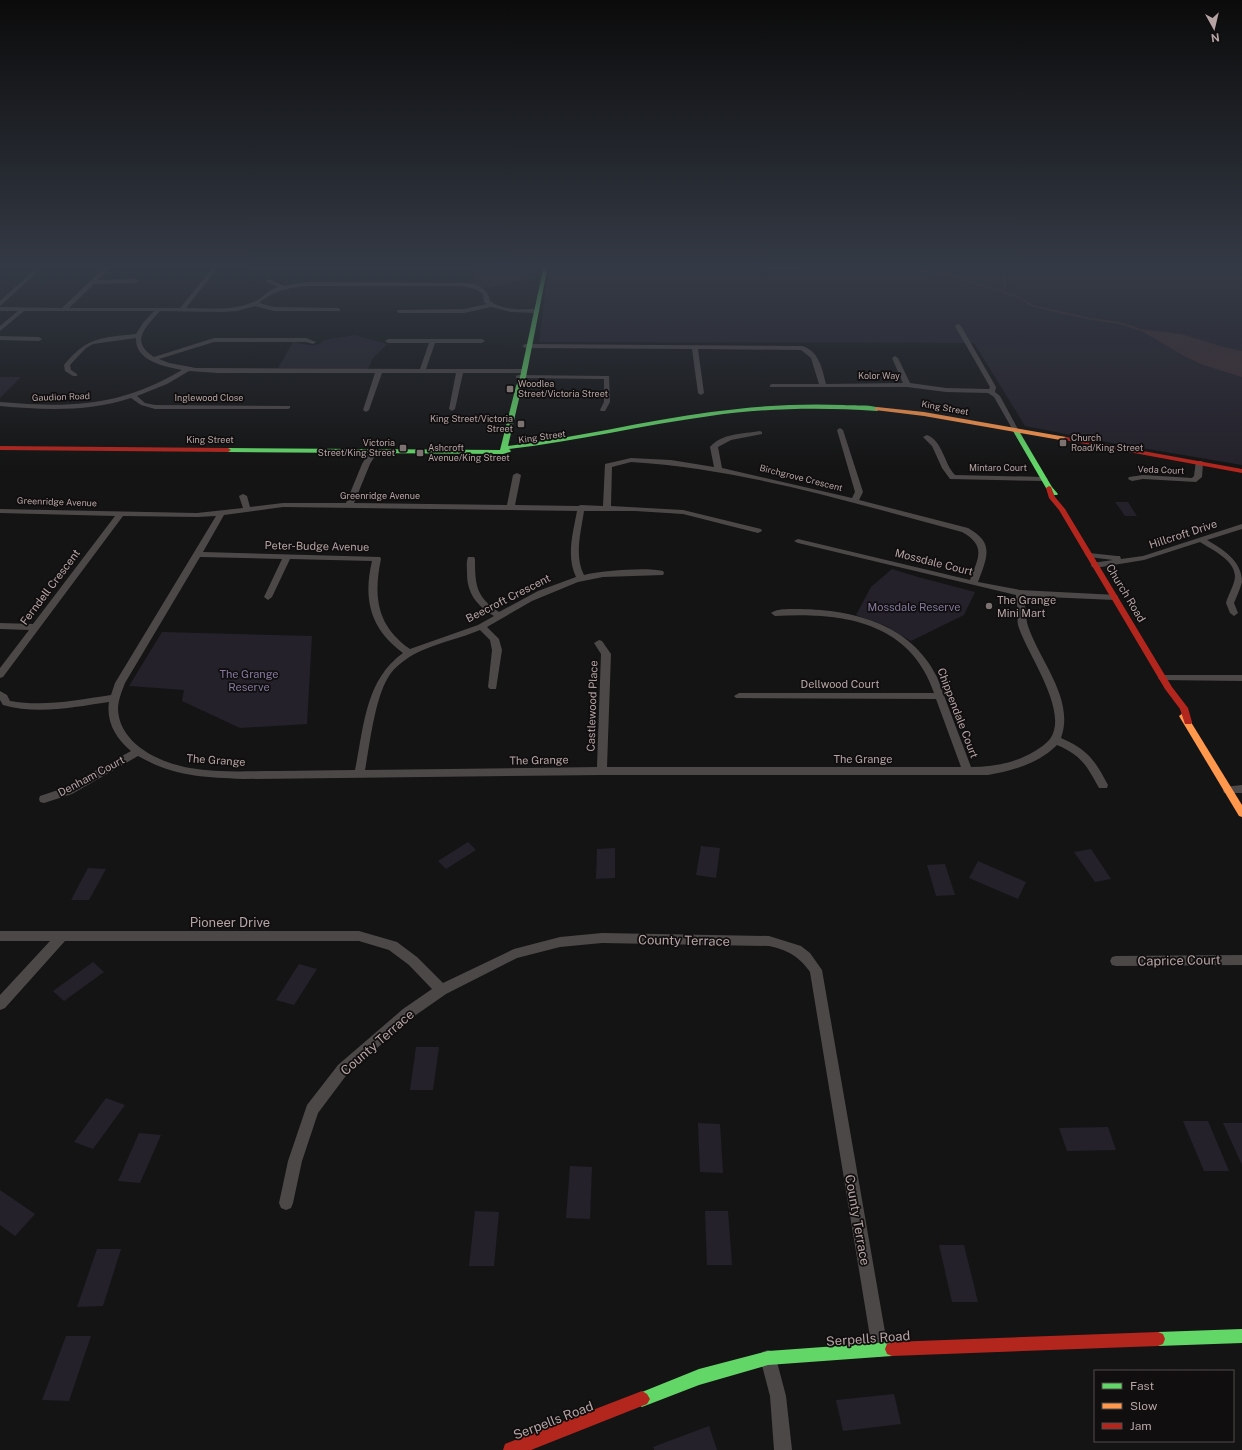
<svg xmlns="http://www.w3.org/2000/svg" width="1242" height="1450" font-family="'Public Sans',sans-serif">
<style>
.green{fill:#24212a}
.water{fill:#3f2d32}
.lines{fill:none;stroke-linecap:round;stroke-linejoin:round}
.stream{stroke:#3f2d32;stroke-width:2}
.street{fill:#4d4848;fill-rule:evenodd}
.fast{fill:#63d668;fill-rule:evenodd}
.slow{fill:#ff974d;fill-rule:evenodd}
.jam{fill:#b3261e;fill-rule:evenodd}
.poi-dot{fill:#7d7272;stroke:#100e0e;stroke-width:1.5}
.labels{text-anchor:middle;stroke-width:3.5;stroke-linejoin:round;paint-order:stroke}
.far-street-label{font-size:9px;fill:#b6a4a5;stroke:#100e0e}
.far-poi-label{font-size:9px;fill:#b6a4a5;stroke:#100e0e;text-anchor:start}
.street-label{font-size:11px;fill:#b6a4a5;stroke:#100e0e}
.poi-label{font-size:11px;fill:#b6a4a5;stroke:#100e0e;text-anchor:start}
.park-label{font-size:11px;fill:#867aa2;stroke:#100e0e}
.near-street-label{font-size:13px;fill:#b6a4a5;stroke:#100e0e}
</style>
<rect width="100%" height="100%" fill="#141414"/>
<g class="green">
<path d="M 253,265 L 537,265 L 535,278 L 485,288 L 472,284 L 476,271 L 249,271 Z"/>
<path d="M 549,265 L 1242,265 L 1242,465 L 1112,443 L 1025,426 L 974,343 L 539,342 Z"/>
<path d="M 355,335 L 387,344 L 373,358 L 368,369 L 278,368 L 293,342 C 303,343 316,350 324,340 Z"/>
<path d="M 0,377 L 21,377 L 0,398 Z"/>
<path d="M 1128,502 L 1137,516 L 1125,516 L 1115,502 Z"/>
<path d="M 892,569 L 918,577 L 975,592 L 964,615 L 911,641 L 884,625 L 856,615 L 871,587 Z"/>
<path d="M 162,632 L 312,636 L 307,724 L 240,728 L 182,701 L 184,690 L 129,686 Z"/>
<path d="M 468,842 L 476,850 L 446,869 L 438,861 Z"/>
<path d="M 701,846 L 720,848 L 716,878 L 696,875 Z"/>
<path d="M 615,848 L 615,878 L 596,879 L 597,849 Z"/>
<path d="M 1091,849 L 1111,879 L 1095,882 L 1074,852 Z"/>
<path d="M 978,861 L 1026,882 L 1018,899 L 969,878 Z"/>
<path d="M 945,864 L 955,895 L 936,896 L 927,865 Z"/>
<path d="M 88,868 L 106,869 L 89,900 L 71,900 Z"/>
<path d="M 93,962 L 104,972 L 64,1001 L 53,991 Z"/>
<path d="M 299,964 L 317,969 L 294,1005 L 276,1000 Z"/>
<path d="M 416,1047 L 439,1047 L 433,1090 L 410,1090 Z"/>
<path d="M 106,1098 L 125,1105 L 93,1149 L 74,1142 Z"/>
<path d="M 1183,1121 L 1208,1121 L 1229,1171 L 1204,1171 Z"/>
<path d="M 698,1123 L 720,1124 L 723,1173 L 700,1172 Z"/>
<path d="M 1223,1123 L 1242,1123 L 1242,1165 Z"/>
<path d="M 1108,1127 L 1116,1150 L 1067,1151 L 1059,1128 Z"/>
<path d="M 139,1133 L 161,1135 L 140,1183 L 118,1181 Z"/>
<path d="M 570,1166 L 592,1167 L 590,1219 L 566,1218 Z"/>
<path d="M 0,1190 L 35,1214 L 15,1236 L 0,1225 Z"/>
<path d="M 475,1211 L 499,1212 L 494,1266 L 469,1266 Z"/>
<path d="M 705,1211 L 728,1211 L 732,1265 L 707,1265 Z"/>
<path d="M 939,1245 L 964,1245 L 978,1302 L 952,1302 Z"/>
<path d="M 97,1249 L 121,1249 L 103,1306 L 77,1307 Z"/>
<path d="M 66,1336 L 91,1336 L 69,1401 L 42,1400 Z"/>
<path d="M 894,1394 L 901,1424 L 843,1431 L 836,1400 Z"/>
<path d="M 709,1426 L 717,1450 L 654,1450 L 653,1447 Z"/>
</g>
<path class="water" d="M 1138,329 L 1181,334 L 1223,347 L 1242,351 L 1242,377 L 1203,365 L 1186,357 Z"/>
<g class="lines">
<g class="stream">
<path d="M 668,265 L 790,268 L 827,265"/>
<path d="M 896,265 L 950,275 L 1018,297 L 1033,306 L 1091,319 L 1120,323 L 1138,329"/>
<path d="M 1001,292 L 1005,288 L 1003,275 L 1011,265"/>
</g>
<g class="street">
<path d="M 40,265 L 45,265 L 0,306 L 0,301 Z"/>
<path d="M 107,265 L 112,265 L 97,280 L 136,279 L 139,281 L 136,283 L 94,284 L 69,308 L 180,308 L 215,265 L 220,265 L 186,308 C 207,308 231,311 251,303 C 261,300 268,290 278,287 L 267,282 L 266,281 L 269,279 L 284,286 L 307,282 L 464,283 C 477,284 488,287 490,301 C 504,311 520,309 537,309 L 540,311 L 537,313 L 511,312 L 491,307 L 464,313 L 399,313 L 397,312 L 397,310 L 464,309 L 487,304 L 484,302 L 483,294 C 476,288 469,287 460,286 L 307,286 C 288,287 274,291 259,303 L 274,307 L 338,308 L 340,309 L 340,311 L 274,311 L 255,306 L 237,311 L 222,312 L 160,311 C 146,327 129,341 154,357 L 214,338 L 306,338 L 316,342 L 313,344 L 306,342 L 214,342 L 159,359 L 169,363 L 196,368 L 420,369 L 429,343 L 388,343 L 385,341 L 388,339 L 482,339 L 485,341 L 482,343 L 435,343 L 426,369 L 524,369 L 527,371 L 524,373 L 463,373 L 455,409 L 452,411 L 449,409 L 456,373 L 382,373 L 369,410 L 366,412 L 363,410 L 375,373 L 218,373 L 189,371 L 167,384 L 137,396 L 145,403 L 155,405 L 290,406 L 290,408 L 288,409 L 155,409 L 141,405 L 131,398 C 89,412 44,410 0,406 L 0,402 C 71,408 119,407 182,370 C 164,366 135,361 136,338 L 93,344 L 86,348 L 70,365 L 71,370 L 77,374 L 77,376 L 73,376 L 65,371 L 64,365 C 88,336 101,338 136,334 L 143,323 L 154,311 L 24,311 L 0,331 L 0,326 L 18,311 L 0,311 L 0,307 L 62,308 Z"/>
<path d="M 958,324 L 961,326 L 996,387 L 995,392 L 1000,396 L 1019,431 L 1018,432 L 1014,432 L 994,397 L 988,393 L 946,392 L 907,387 L 770,387 L 770,385 L 772,384 L 819,384 L 811,358 L 801,350 L 698,349 L 704,393 L 701,395 L 698,393 L 692,349 L 525,348 L 522,346 L 525,344 L 802,346 C 819,351 822,368 826,384 L 903,383 L 892,358 L 895,356 L 898,358 L 910,383 L 946,388 L 989,389 L 990,387 L 955,326 Z"/>
<path d="M 0,336 L 39,337 L 42,339 L 39,341 L 0,340 Z"/>
<path d="M 518,375 L 609,376 L 610,402 L 605,411 L 601,411 L 600,410 L 604,402 L 604,379 L 516,378 L 516,376 Z"/>
<path d="M 840,428 L 843,430 L 863,492 L 859,500 L 968,528 C 995,543 987,557 978,582 L 1020,590 L 1117,595 L 1118,597 L 1114,600 L 1024,596 C 1025,603 1026,621 1028,626 C 1040,662 1075,699 1061,738 C 1088,750 1094,759 1108,785 L 1107,788 L 1099,788 C 1087,766 1081,755 1057,745 C 1039,763 1013,771 988,775 L 602,775 L 243,779 C 203,777 175,777 138,756 L 72,794 L 44,803 L 40,802 L 39,799 L 40,796 L 64,788 L 131,751 C 116,739 106,722 109,702 C 74,707 38,715 3,705 L 0,700 L 0,691 L 7,695 L 10,701 C 44,707 77,700 111,695 L 115,683 L 216,516 L 197,517 L 123,516 L 3,677 L 0,678 L 0,668 L 29,630 L 0,629 L 0,623 L 33,624 L 115,516 L 0,513 L 0,509 L 197,513 L 243,508 L 239,496 L 243,494 L 247,496 L 250,507 L 283,503 L 346,503 L 362,464 L 371,449 L 374,449 L 378,451 L 370,464 L 354,503 L 507,505 L 513,475 L 517,473 L 521,475 L 515,505 L 578,506 L 581,505 L 603,506 L 605,464 L 631,458 L 671,460 L 714,467 L 710,447 C 722,433 743,434 760,431 L 762,432 L 762,434 L 731,440 L 718,447 L 722,468 L 852,498 L 855,492 L 837,430 ZM 631,462 C 744,469 853,503 962,532 C 987,546 978,558 970,580 L 798,539 L 794,541 L 798,543 L 1016,595 C 1016,600 1017,605 1018,610 C 1018,615 1017,620 1018,625 C 1026,653 1070,711 1050,739 C 1046,744 1040,748 1035,751 C 1015,763 994,767 971,767 L 937,677 C 911,624 854,610 800,609 C 792,609 776,608 771,613 L 775,616 C 841,612 910,621 934,693 L 739,693 L 734,696 L 736,698 L 936,699 L 961,767 L 607,767 L 611,654 L 602,641 L 599,640 L 594,643 L 601,654 L 597,767 L 365,770 C 370,744 375,694 391,673 C 399,663 411,655 423,650 C 441,642 461,638 480,630 L 490,640 L 492,650 L 488,687 L 490,689 L 496,689 L 502,650 L 499,639 L 487,627 L 532,601 L 578,582 L 603,577 L 663,575 L 664,573 L 663,571 C 645,567 602,571 584,575 C 574,556 581,532 584,511 L 635,511 L 683,514 L 758,533 L 762,531 L 761,529 L 683,510 L 611,506 L 612,467 ZM 283,507 L 577,511 C 573,533 566,556 576,577 L 538,591 L 499,612 C 476,597 475,585 475,559 L 474,557 L 468,557 C 466,562 467,568 467,573 C 467,593 476,605 494,616 L 478,625 L 410,649 C 377,626 373,597 381,559 L 380,557 L 203,552 L 224,515 ZM 200,557 L 282,559 L 264,597 L 268,600 L 272,597 L 290,559 L 372,561 C 363,599 370,629 403,653 C 365,680 364,727 355,770 C 329,770 304,771 278,771 C 249,771 219,773 190,768 C 160,763 119,744 118,709 C 118,700 122,691 125,683 Z"/>
<path d="M 927,435 C 943,441 944,464 955,475 L 1044,477 L 1048,479 L 1044,481 L 950,479 L 942,468 L 932,446 L 923,437 Z"/>
<path d="M 1196,461 L 1202,461 L 1203,463 L 1202,477 L 1196,482 L 1143,479 L 1132,481 L 1128,479 L 1129,477 L 1143,475 L 1192,478 L 1194,476 Z"/>
<path d="M 1242,524 L 1242,529 L 1207,540 C 1222,549 1242,560 1242,582 C 1240,589 1237,596 1234,603 L 1238,613 L 1234,616 L 1230,613 L 1226,603 C 1228,595 1235,584 1235,576 C 1234,559 1212,550 1200,542 L 1144,560 L 1095,568 L 1092,567 L 1091,565 L 1092,563 L 1113,560 L 1089,557 L 1085,555 L 1089,553 L 1117,556 L 1120,556 L 1121,559 L 1143,556 Z"/>
<path d="M 1163,675 L 1242,675 L 1242,681 L 1160,680 L 1158,678 L 1160,676 Z"/>
<path d="M 1242,785 L 1242,793 L 1224,793 L 1223,790 L 1224,787 Z"/>
<path d="M 0,931 L 359,931 L 397,942 L 417,957 L 443,983 L 514,949 L 560,937 L 602,933 L 769,936 L 801,946 L 810,953 L 822,970 L 888,1349 L 886,1355 L 880,1357 L 874,1355 L 872,1349 L 810,972 C 799,956 787,950 769,946 L 602,943 L 560,947 L 517,958 L 446,994 L 413,1017 L 348,1073 L 318,1113 L 302,1161 L 293,1203 L 291,1208 L 286,1210 L 281,1208 L 279,1203 L 288,1161 L 307,1105 L 338,1065 L 403,1009 L 432,989 L 409,965 L 389,950 L 359,941 L 65,941 L 5,1008 L 0,1010 L 0,995 L 50,941 L 0,941 Z"/>
<path d="M 1242,955 L 1242,965 L 1116,966 L 1112,965 L 1110,961 L 1112,957 L 1116,956 Z"/>
<path d="M 768,1350 L 774,1352 L 776,1358 L 786,1396 L 792,1450 L 774,1450 L 770,1396 L 760,1358 L 762,1352 Z"/>
</g>
<g class="fast">
<path d="M 544,265 L 548,265 L 526,377 L 522,386 L 508,446 C 576,438 643,421 711,412 C 755,406 800,403 844,405 C 853,406 874,404 880,409 L 877,411 C 821,407 765,408 710,416 C 643,425 577,441 509,449 L 511,451 L 510,452 L 503,454 L 228,452 L 225,450 L 228,448 L 500,450 L 516,386 L 520,377 Z"/>
<path d="M 1014,430 L 1019,431 L 1052,487 L 1058,494 L 1057,495 L 1053,495 L 1046,488 L 1013,431 Z"/>
<path d="M 1242,1329 L 1242,1343 L 1158,1346 L 1153,1344 L 1151,1339 L 1153,1334 L 1158,1332 Z"/>
<path d="M 892,1342 L 897,1344 L 899,1349 L 897,1354 L 892,1356 L 768,1365 L 699,1385 L 642,1407 L 637,1404 L 634,1399 L 637,1394 L 699,1369 L 768,1351 Z"/>
</g>
<g class="slow">
<path d="M 877,407 L 924,412 L 1066,437 L 1069,439 L 1066,441 L 924,416 L 875,410 L 875,408 Z"/>
<path d="M 1183,713 L 1186,714 L 1242,805 L 1242,817 L 1239,816 L 1179,716 Z"/>
</g>
<g class="jam">
<path d="M 1066,437 L 1242,469 L 1242,473 L 1064,440 L 1064,438 Z"/>
<path d="M 0,446 L 228,448 L 231,450 L 228,452 L 0,450 Z"/>
<path d="M 1049,486 L 1051,487 L 1055,497 L 1065,509 L 1172,687 L 1188,708 L 1192,722 L 1191,724 L 1185,724 L 1180,709 L 1165,689 L 1059,510 L 1049,498 L 1046,488 Z"/>
<path d="M 1158,1332 L 1163,1334 L 1165,1339 L 1163,1344 L 1158,1346 L 892,1356 L 887,1354 L 885,1349 L 887,1344 L 892,1342 Z"/>
<path d="M 642,1391 L 647,1394 L 650,1399 L 647,1404 L 531,1450 L 503,1450 L 505,1444 Z"/>
</g>
</g>
<linearGradient id="sky" x2="0" y2="1"><stop stop-color="#0b0b0b"/><stop offset="0.57" stop-color="#343a45"/><stop offset="1" stop-color="#343a45" stop-opacity="0"/></linearGradient>
<rect width="1242" height="468" fill="url(#sky)"/>
<g class="poi-dot">
<rect x="506" y="385" width="8" height="8" rx="2"/>
<rect x="517" y="420" width="8" height="8" rx="2"/>
<rect x="1059" y="439" width="8" height="8" rx="2"/>
<rect x="399" y="444" width="8" height="8" rx="2"/>
<rect x="416" y="449" width="8" height="8" rx="2"/>
<circle cx="989" cy="606" r="4"/>
</g>
<g class="labels">
<g class="far-street-label">
<text x="879" y="379">Kolor Way</text>
<text transform="translate(61 397) rotate(-2)" y="3">Gaudion Road</text>
<text x="209" y="401">Inglewood Close</text>
<text transform="translate(945 408) rotate(10)" y="3">King Street</text>
<text transform="translate(542 437) rotate(-8)" y="3">King Street</text>
<text x="210" y="443">King Street</text>
<text x="998" y="471">Mintaro Court</text>
<text transform="translate(1161 470) rotate(2)" y="3">Veda Court</text>
<text transform="translate(801 478) rotate(14)" y="3">Birchgrove Crescent</text>
<text x="380" y="499">Greenridge Avenue</text>
<text transform="translate(57 502) rotate(2)" y="3">Greenridge Avenue</text>
</g>
<g class="far-poi-label">
<text x="518" y="387">Woodlea<tspan x="518" dy="10">Street/Victoria Street</tspan></text>
<text x="513" y="422" text-anchor="end">King Street/Victoria<tspan x="513" dy="10">Street</tspan></text>
<text x="1071" y="441">Church<tspan x="1071" dy="10">Road/King Street</tspan></text>
<text x="395" y="446" text-anchor="end">Victoria<tspan x="395" dy="10">Street/King Street</tspan></text>
<text x="428" y="451">Ashcroft<tspan x="428" dy="10">Avenue/King Street</tspan></text>
</g>
<g class="street-label">
<text transform="translate(1183 534) rotate(-18)" y="4">Hillcroft Drive</text>
<text transform="translate(317 546) rotate(1)" y="4">Peter-Budge Avenue</text>
<text transform="translate(934 562) rotate(14)" y="4">Mossdale Court</text>
<text transform="translate(50 587) rotate(-53)" y="4">Ferndell Crescent</text>
<text transform="translate(1126 593) rotate(59)" y="4">Church Road</text>
<text transform="translate(508 598) rotate(-27)" y="4">Beecroft Crescent</text>
<text x="840" y="688">Dellwood Court</text>
<text transform="translate(592 706) rotate(-88)" y="4">Castlewood Place</text>
<text transform="translate(958 713) rotate(69)" y="4">Chippendale Court</text>
<text x="863" y="763">The Grange</text>
<text transform="translate(216 760) rotate(4)" y="4">The Grange</text>
<text transform="translate(539 760) rotate(-1)" y="4">The Grange</text>
<text transform="translate(91 776) rotate(-28)" y="4">Denham Court</text>
</g>
<g class="poi-label">
<text x="997" y="604">The Grange<tspan x="997" dy="13">Mini Mart</tspan></text>
</g>
<g class="park-label">
<text x="914" y="611">Mossdale Reserve</text>
<text x="249" y="678">The Grange<tspan x="249" dy="13">Reserve</tspan></text>
</g>
<g class="near-street-label">
<text x="230" y="927">Pioneer Drive</text>
<text transform="translate(684 940) rotate(1)" y="5">County Terrace</text>
<text transform="translate(1179 960) rotate(-1)" y="5">Caprice Court</text>
<text transform="translate(377 1042) rotate(-41)" y="5">County Terrace</text>
<text transform="translate(858 1220) rotate(80)" y="5">County Terrace</text>
<text transform="translate(868 1338) rotate(-4)" y="5">Serpells Road</text>
<text transform="translate(553 1420) rotate(-21)" y="5">Serpells Road</text>
</g>
</g>
<rect x="1094" y="1370" width="140" height="72" fill="#100e0e" stroke="#524a4a"/>
<rect x="1102" y="1383" width="20" height="6" fill="#63d668" stroke="#524a4a"/>
<text x="1130" y="1390" font-size="12" fill="#b6a4a5">Fast</text>
<rect x="1102" y="1403" width="20" height="6" fill="#ff974d" stroke="#524a4a"/>
<text x="1130" y="1410" font-size="12" fill="#b6a4a5">Slow</text>
<rect x="1102" y="1423" width="20" height="6" fill="#b3261e" stroke="#524a4a"/>
<text x="1130" y="1430" font-size="12" fill="#b6a4a5">Jam</text>
<g transform="translate(1214 28) rotate(172)" stroke="#100e0e" stroke-width="3" paint-order="stroke">
<path d="M0-3L7 15L0 10L-7 15Z" fill="#b6a4a5"/>
<text y="-6" font-size="11" font-weight="bold" text-anchor="middle" fill="#b6a4a5">N</text>
</g>
</svg>
